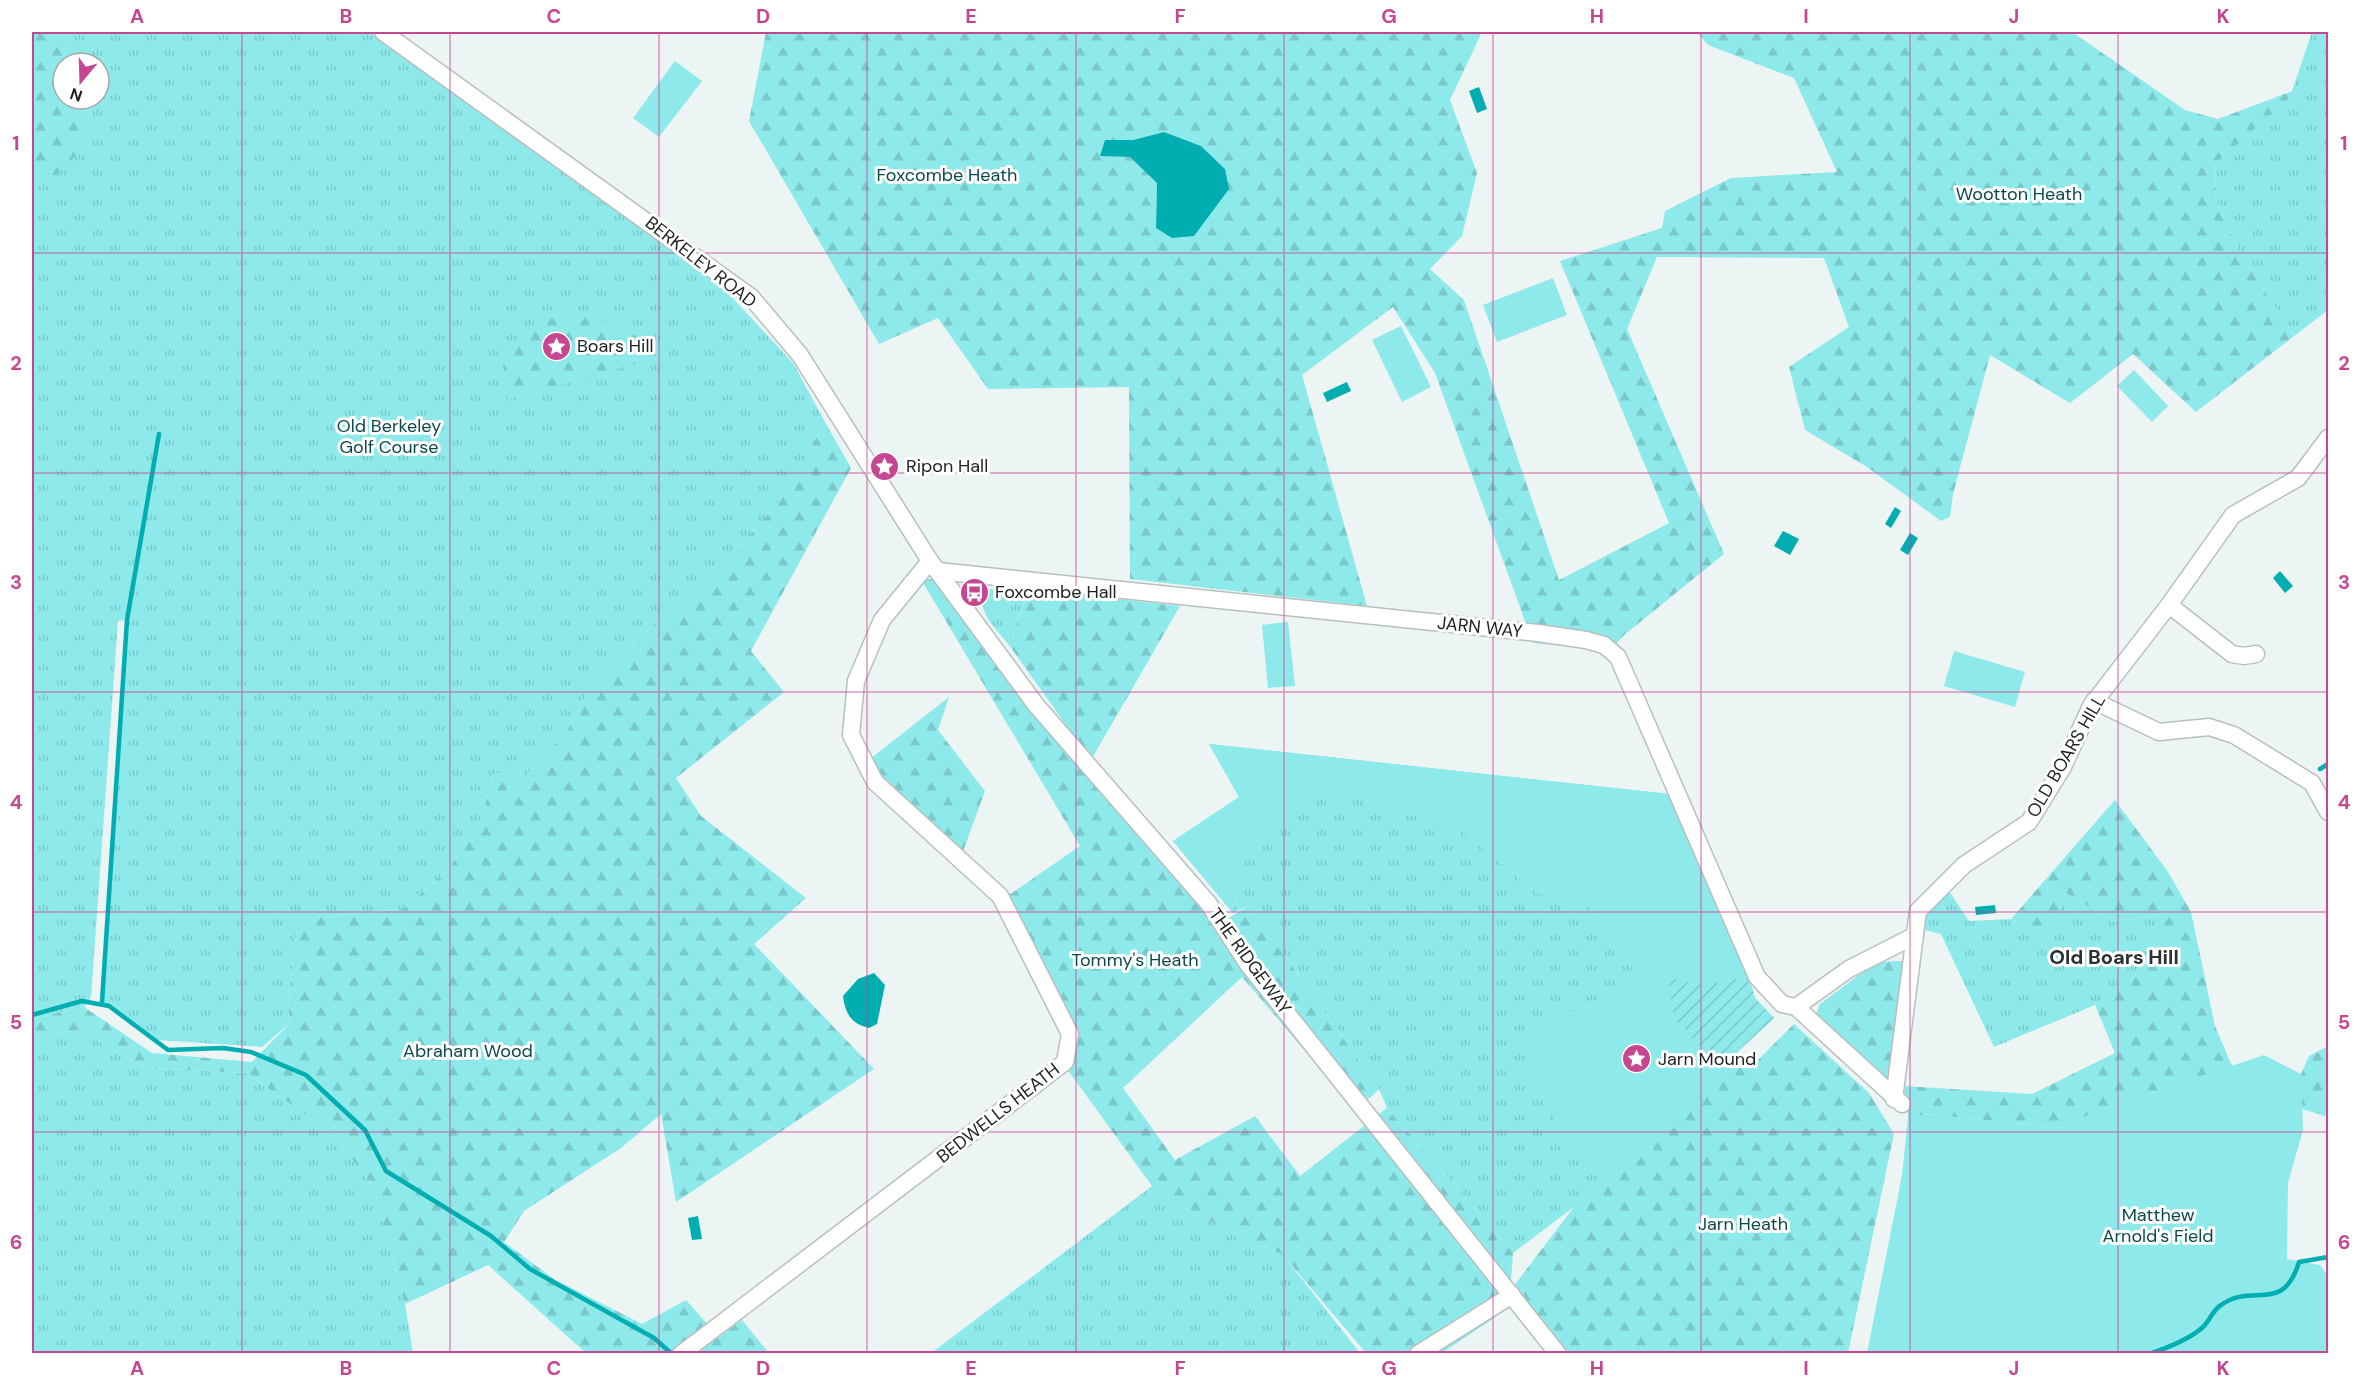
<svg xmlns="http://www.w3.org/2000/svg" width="2360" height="1385" font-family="'DM Sans',sans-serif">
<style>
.grass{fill:url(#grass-tufts);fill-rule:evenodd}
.forest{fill:url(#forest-firs);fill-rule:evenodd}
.park{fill:#8ee9eb}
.garden{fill:url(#garden-furrows)}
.water{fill:#00aeb2}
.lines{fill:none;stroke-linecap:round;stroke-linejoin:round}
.stream{stroke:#00aeb2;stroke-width:4.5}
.minor-casing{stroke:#b8bfbf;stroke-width:19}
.minor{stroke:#fff;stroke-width:16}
.grid{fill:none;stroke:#c54691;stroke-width:1.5;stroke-opacity:0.55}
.labels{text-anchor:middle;stroke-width:6;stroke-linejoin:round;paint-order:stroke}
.park-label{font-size:18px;fill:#0b494a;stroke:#fff}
.street-label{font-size:18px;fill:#202222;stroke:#fff}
.poi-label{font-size:18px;fill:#202222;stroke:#fff;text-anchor:start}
.neighbourhood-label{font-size:20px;font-weight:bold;fill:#2b3030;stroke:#fff}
.neatline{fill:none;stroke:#c54691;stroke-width:2}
.grid-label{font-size:20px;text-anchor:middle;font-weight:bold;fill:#c54691}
</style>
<defs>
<pattern id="grass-tufts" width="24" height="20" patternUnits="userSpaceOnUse" patternTransform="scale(1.5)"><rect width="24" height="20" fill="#8ee9eb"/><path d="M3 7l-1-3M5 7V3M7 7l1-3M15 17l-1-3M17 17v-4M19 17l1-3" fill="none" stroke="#7ac8c9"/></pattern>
<pattern id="forest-firs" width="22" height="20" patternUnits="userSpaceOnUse" patternTransform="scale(1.5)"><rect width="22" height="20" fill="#8ee9eb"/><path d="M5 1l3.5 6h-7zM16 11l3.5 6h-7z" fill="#7ac8c9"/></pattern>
<pattern id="garden-furrows" width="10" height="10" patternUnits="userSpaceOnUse" patternTransform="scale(1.5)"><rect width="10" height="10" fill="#8ee9eb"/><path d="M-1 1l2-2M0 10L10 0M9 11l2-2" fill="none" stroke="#7ac8c9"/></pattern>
</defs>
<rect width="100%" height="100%" fill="#edf4f4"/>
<g class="grass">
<path d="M 32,32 L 368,32 L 388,42 L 649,229 L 730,295 L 793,363 L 825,422 L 783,497 L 701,591 L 649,628 L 588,692 L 568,729 L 524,778 L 494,773 L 482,816 L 449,869 L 403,909 L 314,918 L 296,935 L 288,1002 L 290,1023 L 262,1047 L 157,1040 L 102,1002 L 126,620 L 118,621 L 91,997 L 84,1007 L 32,1019 ZM 63,63 L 99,63 L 99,99 L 63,99 Z"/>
<path d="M 2312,32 L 2328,32 L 2328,310 L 2294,336 L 2242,257 L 2216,200 L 2215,164 L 2292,91 Z"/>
<path d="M 990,589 L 1029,589 L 1009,645 C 996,628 976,613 985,591 Z"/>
<path d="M 1317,784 L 1462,831 L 1536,893 L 1585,903 L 1630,962 L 1636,976 L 1597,1002 L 1533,1026 L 1562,1135 L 1600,1179 L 1574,1207 L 1513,1253 L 1387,1108 L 1379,1089 L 1249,905 L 1233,913 L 1248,849 Z"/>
<path d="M 1947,888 L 1969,921 L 2011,919 L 2046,943 L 2066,893 L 2113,921 L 2163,915 L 2159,957 L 2095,1005 L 1994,1047 L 1941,934 L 1922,929 L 1926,917 Z"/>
<path d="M 80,1030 L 145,1068 L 247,1073 L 335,1136 L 374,1188 L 405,1304 L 413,1353 L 32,1354 L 32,1038 Z"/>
<path d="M 1152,1186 L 1177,1206 L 1283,1255 L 1360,1353 L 930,1354 Z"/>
</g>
<g class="forest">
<path d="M 32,32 L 56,32 L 69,54 L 70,63 L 63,63 L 63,99 L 83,99 C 87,143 89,144 57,175 L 32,176 Z"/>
<path d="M 766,32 L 1482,32 L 1450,100 L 1477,173 L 1462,236 L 1430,269 L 1464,300 L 1559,580 L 1669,523 L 1560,261 L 1662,228 L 1665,211 L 1731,178 L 1837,172 L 1794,78 L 1708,45 L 1697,32 L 2072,32 L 2185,110 L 2218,119 L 2301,88 L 2215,164 L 2216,200 L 2242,257 L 2294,336 L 2196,412 L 2133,354 L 2070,403 L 1990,355 L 1953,494 L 1950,517 L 1941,521 L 1867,467 L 1805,430 L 1789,367 L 1849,327 L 1824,258 L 1657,257 L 1627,329 L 1724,554 L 1623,636 L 1606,655 L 1579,647 L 1533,643 L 1435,373 L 1393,307 L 1302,375 L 1367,606 L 1130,579 L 1129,387 L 988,389 L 938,318 L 879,344 L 749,121 ZM 1164,132 L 1201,146 L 1225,169 L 1156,228 L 1157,183 L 1130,157 L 1101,155 L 1105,140 L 1133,140 Z"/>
<path d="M 590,315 L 653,344 L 665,355 L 508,400 L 503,365 L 537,320 Z"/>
<path d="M 825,422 L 851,468 L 751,651 L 784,692 L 676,778 L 701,816 L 806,898 L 754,944 L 874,1069 L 676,1202 L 661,1114 L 621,1148 L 524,1211 L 504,1242 L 554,1279 L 642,1324 L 686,1300 L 719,1337 L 742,1320 L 769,1353 L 586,1353 L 488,1265 L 405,1304 L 374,1188 L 335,1136 L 247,1073 L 145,1068 L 80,1030 L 32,1038 L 32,1019 L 84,1007 L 152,1053 L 252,1062 L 290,1023 L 288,1002 L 296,935 L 314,918 L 403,909 L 449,869 L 482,816 L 494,773 L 524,778 L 568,729 L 588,692 L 649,628 L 701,591 L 783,497 Z"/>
<path d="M 935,578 L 1199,904 L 1215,927 L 1249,905 L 1379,1089 L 1356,1111 L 1242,977 L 1123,1088 L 1175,1160 L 1255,1116 L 1300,1176 L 1387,1108 L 1513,1253 L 1509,1308 L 1442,1353 L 1366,1353 L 1283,1255 L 1177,1206 L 1152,1186 L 1067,1069 L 1076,1040 L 1009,895 L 1080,846 L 922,581 Z"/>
<path d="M 1029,589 L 1180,606 L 1091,760 L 1009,645 Z"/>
<path d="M 949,697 L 938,730 L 985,791 L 962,854 L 896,796 L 870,759 Z"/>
<path d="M 1209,744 L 1670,794 L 1674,1019 L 1721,1067 L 1750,1068 L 1794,1024 L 1869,1093 L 1894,1134 L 1848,1353 L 1568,1353 L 1513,1287 L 1574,1207 L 1599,1179 L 1562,1135 L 1531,1078 L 1533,1026 L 1597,1002 L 1635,976 L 1630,962 L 1585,903 L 1536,893 L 1462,831 L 1317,784 L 1248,849 L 1233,913 L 1173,841 L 1239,797 Z"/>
<path d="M 2115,800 L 2168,872 L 2191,912 L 2215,1026 L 2232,1066 L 2100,1110 L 2059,1128 L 1928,1114 L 1908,1117 L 1904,1086 L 2032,1094 L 2115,1053 L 2095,1005 L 2159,957 L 2162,915 L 2113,921 L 2066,893 L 2046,943 L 2011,919 Z"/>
<path d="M 1894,961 L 1905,961 L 1889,1078 L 1882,1084 L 1816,1014 L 1820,1004 L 1875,963 Z"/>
<path d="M 2328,1046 L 2328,1117 L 2302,1109 L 2301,1074 L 2309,1056 Z"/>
</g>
<g class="park">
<path d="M 675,61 L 702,81 L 659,137 L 633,118 Z"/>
<path d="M 1553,278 L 1567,315 L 1497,342 L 1483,305 Z"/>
<path d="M 1401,326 L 1431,387 L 1402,402 L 1372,340 Z"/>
<path d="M 2134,370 L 2168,406 L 2152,422 L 2117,386 Z"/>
<path d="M 1288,622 L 1295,686 L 1268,688 L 1262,625 Z"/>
<path d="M 1954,651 L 2025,672 L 2015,707 L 1944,686 Z"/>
<path d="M 1209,744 L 1670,794 L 1749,977 L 1755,998 L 1774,1018 L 1600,1179 L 1562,1135 L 1531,1078 L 1533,1026 L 1597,1002 L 1635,976 L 1630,962 L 1585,903 L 1536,893 L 1462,831 L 1317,784 L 1248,849 L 1233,913 L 1173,841 L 1239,797 Z"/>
<path d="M 2264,1055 L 2301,1074 L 2303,1130 L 2288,1183 L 2287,1259 L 2320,1265 L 2328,1276 L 2328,1353 L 1867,1353 L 1902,1175 L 1908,1117 L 1928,1114 L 2059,1128 L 2100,1110 Z"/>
</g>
<path class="garden" d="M 1749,977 L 1755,998 L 1774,1018 L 1721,1067 L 1674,1019 L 1668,978 L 1701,985 Z"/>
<g class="water">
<path d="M 1479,87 L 1487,109 L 1477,113 L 1469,91 Z"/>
<path d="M 1164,132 L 1201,146 L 1225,169 L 1229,189 L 1194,236 L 1172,238 L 1156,228 L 1157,183 L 1130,157 L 1100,156 L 1105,140 L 1133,140 Z"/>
<path d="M 1347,382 L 1351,391 L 1327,402 L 1323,393 Z"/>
<path d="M 1895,507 L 1901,511 L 1891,528 L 1885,524 Z"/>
<path d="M 1783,531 L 1799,539 L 1790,555 L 1774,546 Z"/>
<path d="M 1910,533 L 1918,538 L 1908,555 L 1900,550 Z"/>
<path d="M 2280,571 L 2293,586 L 2285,593 L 2273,578 Z"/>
<path d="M 1995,905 L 1996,913 L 1976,915 L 1975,907 Z"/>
<path d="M 874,973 L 885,985 L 877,1024 L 869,1028 C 851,1024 845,1013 843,996 L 858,979 Z"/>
<path d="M 698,1216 L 702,1239 L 692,1240 L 688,1218 Z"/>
</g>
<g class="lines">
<g class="stream">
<path d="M 2320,769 L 2328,764"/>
<path d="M 102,1002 L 127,620 L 159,434"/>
<path d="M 32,1015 L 82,1001 L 109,1006 L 168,1050 L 223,1048 L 251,1052 L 306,1075 L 365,1130 L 386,1171 L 491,1236 L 530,1269 L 654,1338 L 672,1354"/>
<path d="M 2149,1354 C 2167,1348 2189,1340 2203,1327 C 2210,1320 2213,1310 2221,1305 C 2253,1282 2283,1315 2299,1262 L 2328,1257"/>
</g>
<defs>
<g id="minor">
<path d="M 383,32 L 751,297 L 800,355 L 930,561 L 1036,705 L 1209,904 L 1247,963 L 1558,1354"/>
<path d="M 938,571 L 1538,633 L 1586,640 L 1604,645 L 1618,657 L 1757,977 L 1782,1004 L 1796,1007 L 1902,1104"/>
<path d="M 2169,605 L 2232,654 L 2244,656 L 2256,654"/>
<path d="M 2094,701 L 2159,732 L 2209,727 L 2234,735 L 2312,783 L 2328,812"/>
<path d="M 1796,1007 L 1849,969 L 1914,936"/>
<path d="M 1894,1099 L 1918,911 L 1964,865 L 2029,822 L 2063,767 L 2091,706 L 2169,605 L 2233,515 L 2298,478 L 2328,438"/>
<path d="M 681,1354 L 1065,1062 L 1070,1034 L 1000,896 L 875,782 L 851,735 L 856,681 L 882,620 L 930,561"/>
<path d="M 1418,1354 L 1512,1295"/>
</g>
</defs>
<use href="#minor" class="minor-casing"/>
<use href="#minor" class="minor"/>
</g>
<path class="grid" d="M 242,32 L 242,1354M 450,32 L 450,1354M 659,32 L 659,1354M 867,32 L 867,1354M 1076,32 L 1076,1354M 1284,32 L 1284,1354M 1493,32 L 1493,1354M 1701,32 L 1701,1354M 1910,32 L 1910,1354M 2118,32 L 2118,1354M 32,253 L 2328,253M 32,473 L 2328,473M 32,692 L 2328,692M 32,912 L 2328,912M 32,1132 L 2328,1132"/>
<defs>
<symbol id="sight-disc" viewBox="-11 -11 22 22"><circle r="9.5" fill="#c54691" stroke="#fff"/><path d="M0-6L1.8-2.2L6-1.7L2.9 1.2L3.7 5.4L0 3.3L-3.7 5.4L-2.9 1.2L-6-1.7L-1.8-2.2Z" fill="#fff"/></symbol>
<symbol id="bus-disc" viewBox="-11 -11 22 22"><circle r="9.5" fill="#c54691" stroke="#fff"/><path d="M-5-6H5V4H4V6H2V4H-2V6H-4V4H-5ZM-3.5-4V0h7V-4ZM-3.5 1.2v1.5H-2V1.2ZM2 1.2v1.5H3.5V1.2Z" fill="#fff"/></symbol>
</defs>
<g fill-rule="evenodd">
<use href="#sight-disc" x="540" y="330" width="33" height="33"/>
<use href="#sight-disc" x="868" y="450" width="33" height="33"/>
<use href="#bus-disc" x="958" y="576" width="33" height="33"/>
<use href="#sight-disc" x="1620" y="1042" width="33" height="33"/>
</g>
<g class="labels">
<g class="park-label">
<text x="947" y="181">Foxcombe Heath</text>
<text x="2019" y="200">Wootton Heath</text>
<text x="389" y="432">Old Berkeley<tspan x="389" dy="21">Golf Course</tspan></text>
<text x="1135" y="966">Tommy's Heath</text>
<text x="468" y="1057">Abraham Wood</text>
<text x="2158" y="1221">Matthew<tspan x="2158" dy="21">Arnold's Field</tspan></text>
<text x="1743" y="1230">Jarn Heath</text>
</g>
<g class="street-label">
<text transform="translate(701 262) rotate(38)" y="6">BERKELEY ROAD</text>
<text transform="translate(1480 627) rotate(6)" y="6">JARN WAY</text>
<text transform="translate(2066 756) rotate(-60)" y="6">OLD BOARS HILL</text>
<text transform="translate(1250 961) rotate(54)" y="6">THE RIDGEWAY</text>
<text transform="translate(998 1113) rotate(-38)" y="6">BEDWELLS HEATH</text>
</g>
<g class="poi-label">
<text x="577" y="352">Boars Hill</text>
<text x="906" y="472">Ripon Hall</text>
<text x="995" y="598">Foxcombe Hall</text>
<text x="1658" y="1065">Jarn Mound</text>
</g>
<g class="neighbourhood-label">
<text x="2114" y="964">Old Boars Hill</text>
</g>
</g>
<rect width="2360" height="1385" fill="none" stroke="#ffffff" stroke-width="66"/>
<g transform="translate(81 81) rotate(199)"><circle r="28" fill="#ffffff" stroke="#a6a7a7" stroke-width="1.5"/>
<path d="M0-4.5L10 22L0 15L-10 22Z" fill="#c54691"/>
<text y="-9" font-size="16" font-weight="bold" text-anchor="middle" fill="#202222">N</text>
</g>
<rect x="33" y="33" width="2294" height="1319" class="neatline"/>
<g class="grid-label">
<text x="137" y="23">A</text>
<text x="346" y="23">B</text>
<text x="554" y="23">C</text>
<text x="763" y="23">D</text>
<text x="971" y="23">E</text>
<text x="1180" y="23">F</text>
<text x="1389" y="23">G</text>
<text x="1597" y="23">H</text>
<text x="1806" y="23">I</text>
<text x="2014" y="23">J</text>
<text x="2223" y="23">K</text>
<text x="16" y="150">1</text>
<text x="2344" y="150">1</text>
<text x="16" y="370">2</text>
<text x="2344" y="370">2</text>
<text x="16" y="589">3</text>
<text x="2344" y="589">3</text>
<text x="16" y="809">4</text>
<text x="2344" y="809">4</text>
<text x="16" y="1029">5</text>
<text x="2344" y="1029">5</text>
<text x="16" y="1249">6</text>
<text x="2344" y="1249">6</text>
<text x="137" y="1375">A</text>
<text x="346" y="1375">B</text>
<text x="554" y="1375">C</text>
<text x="763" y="1375">D</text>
<text x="971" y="1375">E</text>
<text x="1180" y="1375">F</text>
<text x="1389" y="1375">G</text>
<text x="1597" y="1375">H</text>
<text x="1806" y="1375">I</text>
<text x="2014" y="1375">J</text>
<text x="2223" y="1375">K</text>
</g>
</svg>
